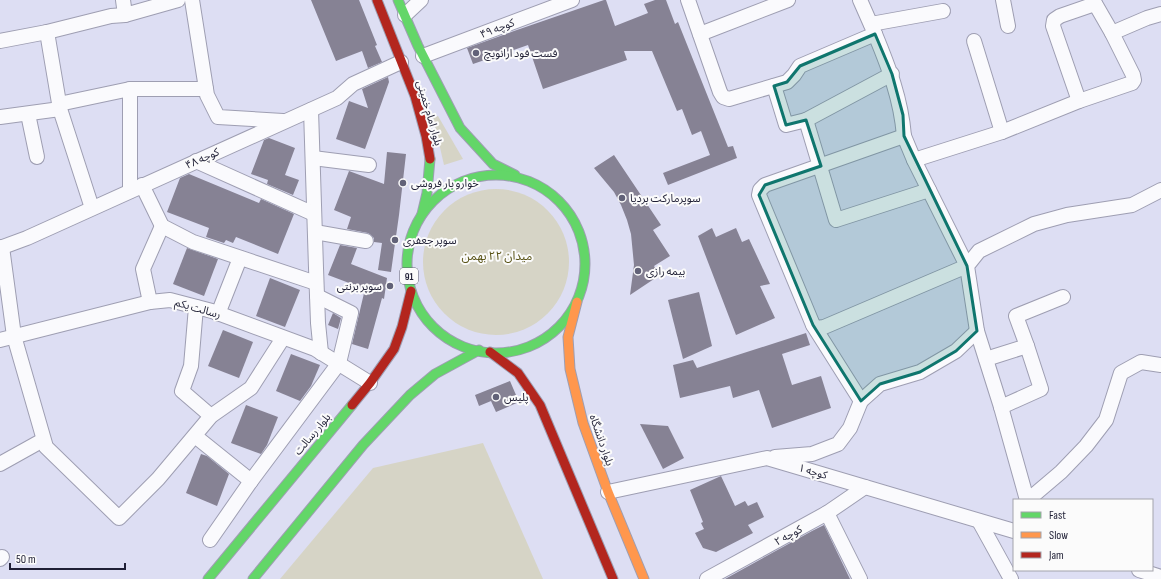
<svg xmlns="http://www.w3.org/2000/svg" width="1161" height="579" font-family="'Sofia Sans Condensed','Noto Sans Arabic',sans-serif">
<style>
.green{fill:#d6d4c6}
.building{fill:#868294}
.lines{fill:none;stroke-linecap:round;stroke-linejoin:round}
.street-casing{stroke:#9e9eb2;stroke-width:16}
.fast-casing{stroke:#9e9eb2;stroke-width:11}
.slow-casing{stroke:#9e9eb2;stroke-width:11}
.jam-casing{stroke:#9e9eb2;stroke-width:11}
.street{stroke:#fafafd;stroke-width:14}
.fast{stroke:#63d668;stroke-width:9}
.slow{stroke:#ff974d;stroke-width:9}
.jam{stroke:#b3261e;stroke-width:9}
.marked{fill:#0f766e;fill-opacity:0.2;stroke:#0f766e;stroke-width:3;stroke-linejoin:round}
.poi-dot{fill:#626278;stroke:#fbfbfb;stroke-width:1.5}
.labels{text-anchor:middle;stroke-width:4;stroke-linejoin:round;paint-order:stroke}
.shield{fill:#fbfbfb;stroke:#616170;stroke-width:1}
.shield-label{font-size:10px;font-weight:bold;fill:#1f1f35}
.street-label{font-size:11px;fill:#1f1f35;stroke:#fbfbfb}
.poi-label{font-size:11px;fill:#1f1f35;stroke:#fbfbfb;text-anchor:start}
.neighbourhood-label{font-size:12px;fill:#595316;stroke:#fbfbfb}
</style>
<rect width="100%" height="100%" fill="#dddef3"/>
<g class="green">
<path d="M 438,116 L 463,159 L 444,165 L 433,117 Z"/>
<circle cx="496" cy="262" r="73"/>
<path d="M 483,443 L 543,579 L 280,579 L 373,468 Z"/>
</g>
<g class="building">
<path d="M 311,0 L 359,0 L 377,45 L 375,46 L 382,62 L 368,68 L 362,51 L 336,61 Z"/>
<path d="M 604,0 L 606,0 L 615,26 L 648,13 L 644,4 L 655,0 L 666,0 L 675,24 L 678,22 L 728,147 L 733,146 L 737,158 L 668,185 L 663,173 L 710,155 L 701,131 L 692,135 L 682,109 L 677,111 L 652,51 L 624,51 L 627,60 L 543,89 L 528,45 L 473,64 L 467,48 L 514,31 Z"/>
<path d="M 388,77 L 389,82 L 365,149 L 336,139 L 349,101 L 368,108 L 362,89 Z"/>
<path d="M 269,138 L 295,148 L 285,175 L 299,180 L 293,195 L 267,184 L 268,180 L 251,174 L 264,140 Z"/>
<path d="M 387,152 L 406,154 L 399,215 L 391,272 L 378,270 L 382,243 L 374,242 L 374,238 L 368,233 L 347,229 L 351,217 L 334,210 L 349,171 L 384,184 Z"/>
<path d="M 614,155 L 661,225 L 653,230 L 670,256 L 654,266 L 660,275 L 630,295 L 634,265 L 631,234 L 627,220 L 621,205 L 614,192 L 594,168 Z"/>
<path d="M 189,174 L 259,203 L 261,199 L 294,214 L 278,254 L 236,237 L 233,243 L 226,240 L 224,243 L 206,237 L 209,228 L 167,212 L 180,178 Z"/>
<path d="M 712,228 L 716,237 L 736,228 L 742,242 L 749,239 L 770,284 L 760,286 L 775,318 L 736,335 L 698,236 Z"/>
<path d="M 340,245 L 357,248 L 351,264 L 387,278 L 384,299 L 382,298 L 368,349 L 352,344 L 365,289 L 328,275 Z"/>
<path d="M 187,248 L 218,259 L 204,296 L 173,284 Z"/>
<path d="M 270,278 L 300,290 L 285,327 L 256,316 Z"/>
<path d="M 699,292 L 712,346 L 683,359 L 668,300 Z"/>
<path d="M 333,313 L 341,318 L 338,329 L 328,325 Z"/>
<path d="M 223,330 L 253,342 L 239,378 L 208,366 Z"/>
<path d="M 806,333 L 810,345 L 782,354 L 792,385 L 821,376 L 831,408 L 772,428 L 759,390 L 733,398 L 730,386 L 680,398 L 673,365 L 693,360 L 697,368 Z"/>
<path d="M 291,354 L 320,365 L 311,386 L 300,401 L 276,391 Z"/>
<path d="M 510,381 L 519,402 L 496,412 L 491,401 L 479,406 L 475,395 Z"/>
<path d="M 246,405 L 278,417 L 267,445 L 261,454 L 231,443 Z"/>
<path d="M 640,424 L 668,426 L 684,458 L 663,469 Z"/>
<path d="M 201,454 L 207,456 L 229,474 L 217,506 L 186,493 Z"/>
<path d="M 721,476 L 735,506 L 745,501 L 748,506 L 757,502 L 764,517 L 748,525 L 753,533 L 716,552 L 703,548 L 695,533 L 704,529 L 701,523 L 703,522 L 690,490 Z"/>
<path d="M 824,525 L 850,579 L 725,579 L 812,531 Z"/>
</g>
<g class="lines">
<defs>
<g id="street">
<path d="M 123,0 L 125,15 L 178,0"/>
<path d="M 192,0 L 207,95 L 218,117 L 283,121"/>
<path d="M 688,0 L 720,92 L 723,97 L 729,99 L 787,82 L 794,75 L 800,66 L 875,34 L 860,0"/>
<path d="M 1003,0 L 1008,26"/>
<path d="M 405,15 L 421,0"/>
<path d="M 871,24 L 943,11"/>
<path d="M 1112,33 L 1147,18 L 1161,14"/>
<path d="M 700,34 L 788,0"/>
<path d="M 875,34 C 889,68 901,99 904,136"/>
<path d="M 0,41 L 47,32 L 111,16 L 125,15"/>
<path d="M 974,41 L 1002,132"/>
<path d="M 423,56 L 572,0"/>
<path d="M 774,86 L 786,125 L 806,120 L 836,220 L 929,190"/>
<path d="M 1079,101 L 1053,26 L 1054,20 L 1060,16 L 1095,4"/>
<path d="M 59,104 L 130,89"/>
<path d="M 60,109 L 92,208"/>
<path d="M 311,110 L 316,268 L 318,323 L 321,353"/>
<path d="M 28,114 L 37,157"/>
<path d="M 0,117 L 60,109 L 47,32"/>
<path d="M 806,120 L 892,74"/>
<path d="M 904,136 L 914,160 L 967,266 L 824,327 L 817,328 L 813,325 L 759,195 L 760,190 L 765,185 Z"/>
<path d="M 313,158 L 369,165"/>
<path d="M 914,160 L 1002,132 L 1079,101 L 1132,83 L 1134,80 L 1133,75 L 1112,33 L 1093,0"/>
<path d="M 196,161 L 314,214"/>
<path d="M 142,185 L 162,226 L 193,242 L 316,283"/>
<path d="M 130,191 L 130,89 L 206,89"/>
<path d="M 315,232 L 366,241"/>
<path d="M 2,247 L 14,336 L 46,447 L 119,518 L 158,479 L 211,416 L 251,388 L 283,338"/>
<path d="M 0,248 L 27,238 L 337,98 L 353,84 L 401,62"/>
<path d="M 150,302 L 143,269 L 162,226"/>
<path d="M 196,307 L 191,366 L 182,391 L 211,416"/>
<path d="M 218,314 L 240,258"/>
<path d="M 813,325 L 861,401"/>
<path d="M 0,340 L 150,302 L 170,300 L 212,311 L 315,349 L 370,383"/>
<path d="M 986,359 L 1027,346 L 1016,316 L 1063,297"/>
<path d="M 1001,407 L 1041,389 L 1027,346"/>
<path d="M 195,436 L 251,481 L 339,363 L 351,313 L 317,296"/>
<path d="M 775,457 L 812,454 L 838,444 L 850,428 L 861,401 L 880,384 L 920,372 L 956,351 L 977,331"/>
<path d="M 0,464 L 43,440"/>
<path d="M 608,492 L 767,458 L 1014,531"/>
<path d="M 1027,500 L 1001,407 L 977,331 L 967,266 L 979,251 L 1034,224 L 1067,215 L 1132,205 L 1161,190"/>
<path d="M 1028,500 L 1061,472 L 1086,446 L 1106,420 L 1121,373 L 1141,362 L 1161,365"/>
<path d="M 827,513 L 860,579"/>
<path d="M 979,521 L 1011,579"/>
<path d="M 210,540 L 251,481"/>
<path d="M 0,559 L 2,557"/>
<path d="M 1139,570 L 1161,577"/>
<path d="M 707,579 L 827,513 L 865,487"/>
</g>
<g id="fast">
<path d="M 398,0 L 418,46 L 460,128 L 493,164 L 515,175"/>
<circle cx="496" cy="264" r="89"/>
<path d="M 422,214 L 427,193 L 430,159"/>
<path d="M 208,579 L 352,405"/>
<path d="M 253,579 L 363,445 L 410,395 L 435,374 L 479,350"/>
</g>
<path id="slow" d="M 577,302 L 568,337 L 570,369 L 583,423 L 608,492 L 644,579"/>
<g id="jam">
<path d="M 377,0 L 415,96 L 426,136 L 430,159"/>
<path d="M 490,352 L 518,373 L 540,405 L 613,579"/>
<path d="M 352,405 L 370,383 L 394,349 L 402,327 L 411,291"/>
</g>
</defs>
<use href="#street" class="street-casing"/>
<use href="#fast" class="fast-casing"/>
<use href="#slow" class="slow-casing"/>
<use href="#jam" class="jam-casing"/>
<use href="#street" class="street"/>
<use href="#fast" class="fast"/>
<use href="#slow" class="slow"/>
<use href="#jam" class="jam"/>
</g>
<path class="marked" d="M 875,34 L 892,74 L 903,115 L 904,136 L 967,266 L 977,331 L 956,351 L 920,372 L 880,384 L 861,401 L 813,325 L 759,195 L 765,185 L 821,166 L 806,120 L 786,125 L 774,86 L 787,82 L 800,66 Z"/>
<g class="poi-dot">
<circle cx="476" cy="53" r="4"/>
<circle cx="403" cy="183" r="4"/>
<circle cx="622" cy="198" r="4"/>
<circle cx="395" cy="240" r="4"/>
<circle cx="638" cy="271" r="4"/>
<circle cx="390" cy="286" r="4"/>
<circle cx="496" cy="397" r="4"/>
</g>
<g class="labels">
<rect class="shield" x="400" y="268" width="18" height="16" rx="3"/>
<g class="shield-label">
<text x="409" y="280">91</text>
</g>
<g class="street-label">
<text transform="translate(497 28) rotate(-21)" y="4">کوچه ۴۹</text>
<text transform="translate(430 113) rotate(74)" y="4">بلوار امام خمینی</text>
<text transform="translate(202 158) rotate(-24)" y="4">کوچه ۴۸</text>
<text transform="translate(198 308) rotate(16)" y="4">رسالت یکم</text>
<text transform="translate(312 434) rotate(-50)" y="4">بلوار رسالت</text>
<text transform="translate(602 440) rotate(71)" y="4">بلوار دانشگاه</text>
<text transform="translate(813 471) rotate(16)" y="4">کوچه ۱</text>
<text transform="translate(788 535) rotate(-29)" y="4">کوچه ۲</text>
</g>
<g class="poi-label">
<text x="484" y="57">فست فود ارانویچ</text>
<text x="411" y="187">خوارو بار فروشی</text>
<text x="630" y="202">سوپرمارکت بردیا</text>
<text x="403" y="244">سوپر جعفری</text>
<text x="646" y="275">بیمه رازی</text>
<text x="382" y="290" text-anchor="end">سوپر برنتی</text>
<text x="504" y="401">پلیس</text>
</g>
<g class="neighbourhood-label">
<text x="497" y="260">میدان ۲۲ بهمن</text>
</g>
</g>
<rect x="1013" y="499" width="140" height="72" fill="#fbfbfb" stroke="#a3a3ac"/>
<rect x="1021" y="512" width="20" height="6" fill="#63d668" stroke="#a3a3ac"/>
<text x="1049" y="519" font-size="12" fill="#1f1f35">Fast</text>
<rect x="1021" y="532" width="20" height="6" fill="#ff974d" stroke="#a3a3ac"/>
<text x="1049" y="539" font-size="12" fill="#1f1f35">Slow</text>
<rect x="1021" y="552" width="20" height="6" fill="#b3261e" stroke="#a3a3ac"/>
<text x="1049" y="559" font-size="12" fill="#1f1f35">Jam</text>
<path d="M10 563v6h115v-6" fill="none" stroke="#1f1f35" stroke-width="2"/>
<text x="16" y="563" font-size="12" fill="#1f1f35" stroke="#fbfbfb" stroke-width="3" paint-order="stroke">50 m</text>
</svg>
